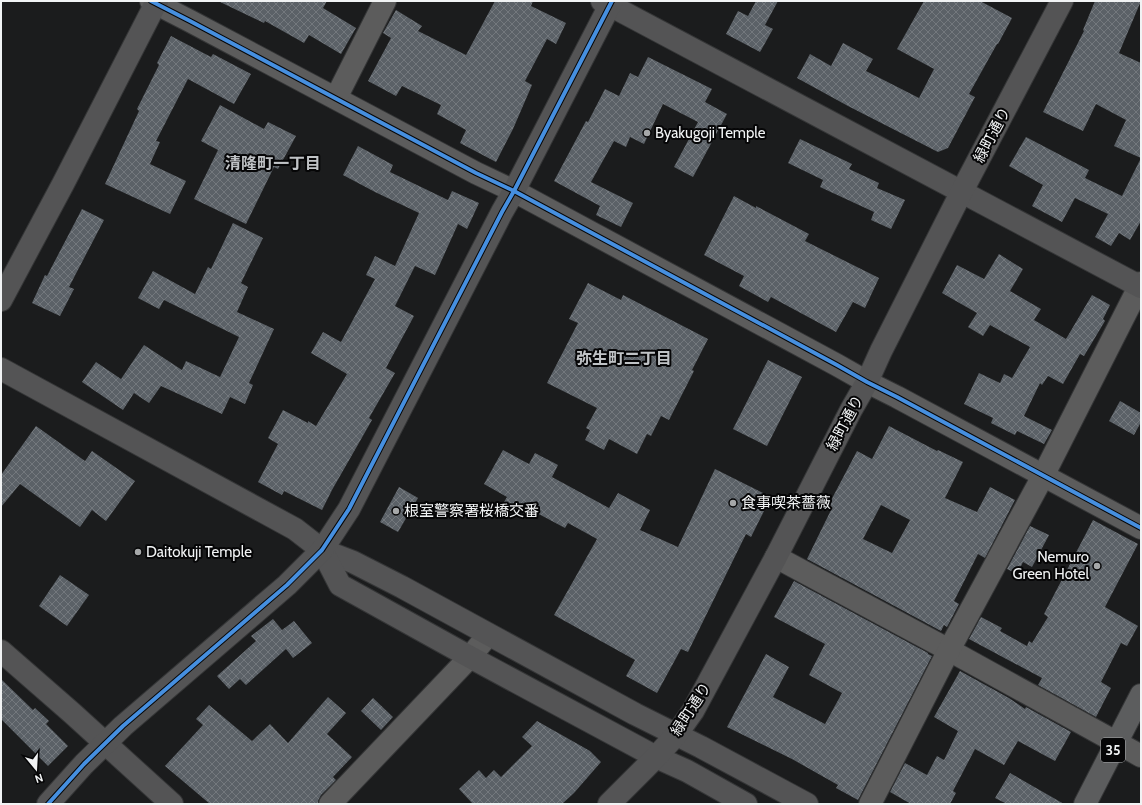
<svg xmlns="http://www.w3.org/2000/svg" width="1142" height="805" font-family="Cabin,'Noto Sans JP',sans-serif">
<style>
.building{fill:url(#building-cross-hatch);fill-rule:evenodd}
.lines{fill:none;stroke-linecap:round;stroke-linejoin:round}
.street-casing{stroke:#353637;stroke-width:24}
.secondary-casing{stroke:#353637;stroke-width:24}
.primary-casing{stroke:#353637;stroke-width:24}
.street{stroke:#5c5c5c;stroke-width:22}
.secondary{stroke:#545455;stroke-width:22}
.primary{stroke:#5c5d5e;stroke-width:22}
.cycleway-casing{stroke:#060607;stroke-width:6}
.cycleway{stroke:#468fdf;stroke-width:4}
.poi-dot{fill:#a6a8a9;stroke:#060607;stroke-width:1.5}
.labels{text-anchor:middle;stroke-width:4;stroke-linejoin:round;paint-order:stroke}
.shield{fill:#060607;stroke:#aaacad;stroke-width:1}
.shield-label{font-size:14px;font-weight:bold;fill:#f1f3f4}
.poi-label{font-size:15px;fill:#f1f3f4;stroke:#060607;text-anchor:start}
.street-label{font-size:15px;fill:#f1f3f4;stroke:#060607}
.neighbourhood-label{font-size:16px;font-weight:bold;fill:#c0c3c6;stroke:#060607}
</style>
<defs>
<pattern id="building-cross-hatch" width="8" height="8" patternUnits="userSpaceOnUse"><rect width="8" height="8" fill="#5b6167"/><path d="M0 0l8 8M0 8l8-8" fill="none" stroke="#73787d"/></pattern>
</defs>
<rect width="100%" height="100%" fill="#1b1c1d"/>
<g class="building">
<path d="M 218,1 L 327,1 L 323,8 L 356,28 L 341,54 L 309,35 L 304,43 L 265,21 L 264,23 Z"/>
<path d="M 495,1 L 533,1 L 531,6 L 566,23 L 556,44 L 547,39 L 525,81 L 532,85 L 513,129 L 496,162 L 460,143 L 466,130 L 437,114 L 441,105 L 402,86 L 396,96 L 368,81 L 391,38 L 383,33 L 396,10 L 422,26 L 418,31 L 466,55 Z"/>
<path d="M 756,1 L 778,1 L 765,25 L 773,29 L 760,52 L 726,34 L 738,11 L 748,16 Z"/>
<path d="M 924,1 L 980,1 L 1012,18 L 998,44 L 997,44 L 969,94 L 975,97 L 948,148 L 938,152 L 848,106 L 797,78 L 810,54 L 831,66 L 843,43 L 873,59 L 866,71 L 919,98 L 934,69 L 897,49 Z"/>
<path d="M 1095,1 L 1141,1 L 1119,53 L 1141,63 L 1141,221 L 1130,240 L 1119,233 L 1111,246 L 1095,237 L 1108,214 L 1075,198 L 1062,222 L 1032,206 L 1043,185 L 1009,166 L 1026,137 L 1089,170 L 1085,178 L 1122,196 L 1141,158 L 1114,146 L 1126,120 L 1096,104 L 1083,131 L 1043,112 L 1084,31 L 1083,30 Z"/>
<path d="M 171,36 L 211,57 L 213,54 L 251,74 L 234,104 L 188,79 L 156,141 L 160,142 L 150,164 L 186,181 L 170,214 L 105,184 L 139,111 L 137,109 L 159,65 L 157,63 Z"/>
<path d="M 648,57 L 712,89 L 705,102 L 727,114 L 693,177 L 674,167 L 698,122 L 663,104 L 644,144 L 630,137 L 626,147 L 614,141 L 591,182 L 633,203 L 621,227 L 596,215 L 600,206 L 554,181 L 586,121 L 588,122 L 605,89 L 619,96 L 630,73 L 638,77 Z"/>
<path d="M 220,105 L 264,129 L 268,122 L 296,136 L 278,169 L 274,167 L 246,224 L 194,199 L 218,150 L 201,141 Z"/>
<path d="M 800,139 L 852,164 L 849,169 L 879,183 L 877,188 L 905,200 L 891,229 L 871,220 L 874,212 L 820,187 L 823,180 L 788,163 Z"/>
<path d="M 358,146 L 393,165 L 390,172 L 448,200 L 452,191 L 479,203 L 467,229 L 458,224 L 435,275 L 415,266 L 395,306 L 414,316 L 386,368 L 395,373 L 369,418 L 372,420 L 332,490 L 322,510 L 284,491 L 282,495 L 258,482 L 278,444 L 268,438 L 283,410 L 308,423 L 308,421 L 316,426 L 347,374 L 311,353 L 323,332 L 341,342 L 375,279 L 366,275 L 375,256 L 395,266 L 419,213 L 375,192 L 343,175 Z"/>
<path d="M 734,196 L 756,208 L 756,206 L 809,234 L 805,241 L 879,278 L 865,308 L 853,302 L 836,332 L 771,297 L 768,302 L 739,286 L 744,276 L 704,255 Z"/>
<path d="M 82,209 L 104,220 L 69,287 L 74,289 L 60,316 L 32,303 L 45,275 L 47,276 Z"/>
<path d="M 233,223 L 263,238 L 241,283 L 248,287 L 237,312 L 274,329 L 249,383 L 253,385 L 245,404 L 230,397 L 222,414 L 161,386 L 149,403 L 134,393 L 123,410 L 82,382 L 96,362 L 121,379 L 144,345 L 182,370 L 186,361 L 220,377 L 239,337 L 164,300 L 159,309 L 138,298 L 153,271 L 195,294 L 208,267 L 211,269 Z"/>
<path d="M 999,254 L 1023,269 L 1010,291 L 1041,309 L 1034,320 L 1066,339 L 1092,295 L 1110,305 L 1103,319 L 1105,321 L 1084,356 L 1080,354 L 1063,384 L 1048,376 L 1042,385 L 1040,383 L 1024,416 L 1052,430 L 1044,444 L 1017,431 L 1015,435 L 991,423 L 993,418 L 964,404 L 979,373 L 1000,383 L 1004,374 L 1012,378 L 1030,347 L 990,325 L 983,336 L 968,327 L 977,313 L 942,293 L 957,265 L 984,279 Z"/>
<path d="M 588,283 L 621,300 L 623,295 L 708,339 L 692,370 L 694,371 L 669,420 L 661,416 L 651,436 L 647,434 L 637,454 L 609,439 L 604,450 L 585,440 L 590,430 L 586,428 L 597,408 L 547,383 L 578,323 L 569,319 Z"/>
<path d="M 768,360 L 802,377 L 767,446 L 733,429 Z"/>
<path d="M 1120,401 L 1141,413 L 1141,422 L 1134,435 L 1109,421 Z"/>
<path d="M 36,426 L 85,461 L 92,451 L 135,481 L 106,521 L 92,510 L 80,527 L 20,484 L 1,507 L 1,475 Z"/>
<path d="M 889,426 L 937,451 L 938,450 L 963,462 L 945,498 L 977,512 L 990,487 L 1015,500 L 985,558 L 978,554 L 954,601 L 959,604 L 947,627 L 944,625 L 941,631 L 807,559 L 831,510 L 827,508 L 857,451 L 872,459 ZM 881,505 L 910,520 L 892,553 L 863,539 Z"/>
<path d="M 503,450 L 529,464 L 535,453 L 558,465 L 552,477 L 609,508 L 618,493 L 650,510 L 640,530 L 678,547 L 715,469 L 771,497 L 751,537 L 746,534 L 688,652 L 681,649 L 657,693 L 626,676 L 635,660 L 554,615 L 597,539 L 568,523 L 565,528 L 535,512 L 532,518 L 504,502 L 507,497 L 484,484 Z"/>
<path d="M 399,487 L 418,498 L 398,532 L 380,522 Z"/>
<path d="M 1093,520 L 1138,544 L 1105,607 L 1138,626 L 1127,646 L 1121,643 L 1101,682 L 1111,688 L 1096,717 L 1038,685 L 1042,678 L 969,639 L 981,617 L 1002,628 L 1000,631 L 1027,646 L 1029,641 L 1032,643 L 1048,617 L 1044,614 Z"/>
<path d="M 1030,526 L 1049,535 L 1032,567 L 1023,562 L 1017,574 L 1007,569 Z"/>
<path d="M 60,575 L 89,595 L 67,626 L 39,606 Z"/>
<path d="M 794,581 L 928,653 L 928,654 L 932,656 L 858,800 L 836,788 L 838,785 L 792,759 L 727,727 L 766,654 L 789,667 L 773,697 L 825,724 L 842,693 L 809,675 L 825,644 L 774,617 Z"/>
<path d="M 273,619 L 282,630 L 294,621 L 312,643 L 293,658 L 286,649 L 246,685 L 240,679 L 229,689 L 217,676 L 256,641 L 251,636 Z"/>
<path d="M 960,671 L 1009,698 L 1025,709 L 1026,707 L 1071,732 L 1055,761 L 1018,741 L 1004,765 L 975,749 L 953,791 L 956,793 L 950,804 L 911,804 L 890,792 L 905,763 L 927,775 L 937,756 L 944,760 L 958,731 L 934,717 Z"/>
<path d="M 1,679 L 33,710 L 35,708 L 49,721 L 46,724 L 68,746 L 48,766 L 1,719 Z"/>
<path d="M 328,697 L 346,713 L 327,734 L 352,757 L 333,777 L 336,780 L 321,795 L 318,801 L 318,804 L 210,804 L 165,766 L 203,725 L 196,719 L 209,705 L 252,741 L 270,724 L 288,743 Z"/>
<path d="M 373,698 L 393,717 L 381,730 L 361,711 Z"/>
<path d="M 537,721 L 590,751 L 601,762 L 574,793 L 562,804 L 473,804 L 459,789 L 479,770 L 486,778 L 494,770 L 501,777 L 532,746 L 522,737 Z"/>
<path d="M 1010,773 L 1064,804 L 1007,804 L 995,798 Z"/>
</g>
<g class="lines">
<defs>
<g id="street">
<path d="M 151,1 L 190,21 L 476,173 L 514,191 L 837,365 L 867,382 L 897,397 L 1141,528"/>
<path d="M 336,98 L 385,1"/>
<path d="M 776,557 L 949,650 L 1141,756"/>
<path d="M 330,804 L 470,657 L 488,635"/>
<path d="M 870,804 L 949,650 L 1043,476 L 1141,283"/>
</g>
<g id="secondary">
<path d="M 602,1 L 1141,287"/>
<path d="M 1,300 L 63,184 L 157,1"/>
<path d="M 1,369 L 295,529 L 322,550 L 353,562 L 402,587 L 635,714 L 701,747 L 807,804"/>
<path d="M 322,550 L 340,585 L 470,657 L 656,757 L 687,771 L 746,804"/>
<path d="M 1,651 L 72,713 L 172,804"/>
<path d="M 48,804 L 84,764 L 123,726 L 287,585 L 322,550 L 349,509 L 502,212 L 514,191 L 612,1"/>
<path d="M 609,804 L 656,757 L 676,735 L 693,711 L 776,557 L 851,410 L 867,382 L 881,351 L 962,191 L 1062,1"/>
</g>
<path id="primary" d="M 1085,804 L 1141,695"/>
</defs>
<use href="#street" class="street-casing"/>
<use href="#secondary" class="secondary-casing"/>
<use href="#primary" class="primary-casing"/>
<use href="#street" class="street"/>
<use href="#secondary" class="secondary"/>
<use href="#primary" class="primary"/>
<defs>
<g id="cycleway">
<path d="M 151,1 L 190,21 L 476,173 L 514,191 L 837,365 L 867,382 L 897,397 L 1141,528"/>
<path d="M 48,804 L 84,764 L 123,726 L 287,585 L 322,550 L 349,509 L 502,212 L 514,191 L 612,1"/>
</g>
</defs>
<use href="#cycleway" class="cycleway-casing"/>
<use href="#cycleway" class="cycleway"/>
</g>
<g class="poi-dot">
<circle cx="647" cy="133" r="4"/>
<circle cx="733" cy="503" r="4"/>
<circle cx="396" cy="511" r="4"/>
<circle cx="138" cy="552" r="4"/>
<circle cx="1097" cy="566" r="4"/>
</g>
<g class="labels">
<rect class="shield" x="1101" y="738" width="24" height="24" rx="3"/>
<g class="shield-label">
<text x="1113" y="755">35</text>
</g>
<g class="poi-label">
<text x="655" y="138">Byakugoji Temple</text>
<text x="741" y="508">食事喫茶薔薇</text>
<text x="404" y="516">根室警察署桜橋交番</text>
<text x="146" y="557">Daitokuji Temple</text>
<text x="1089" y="562" text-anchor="end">Nemuro<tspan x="1089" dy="17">Green Hotel</tspan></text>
</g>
<g class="street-label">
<text transform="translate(992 135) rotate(-62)" y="5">緑町通り</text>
<text transform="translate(845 423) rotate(-62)" y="5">緑町通り</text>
<text transform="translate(691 709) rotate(-57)" y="5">緑町通り</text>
</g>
<g class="neighbourhood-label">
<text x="273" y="169">清隆町一丁目</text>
<text x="624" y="364">弥生町二丁目</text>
</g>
</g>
<rect width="1142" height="805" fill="none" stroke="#f1f3f4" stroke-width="4"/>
<g transform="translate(36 769) rotate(162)" stroke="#060607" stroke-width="3" paint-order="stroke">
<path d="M0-3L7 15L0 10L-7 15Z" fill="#f1f3f4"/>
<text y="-6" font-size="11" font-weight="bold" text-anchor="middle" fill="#f1f3f4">N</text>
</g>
</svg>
